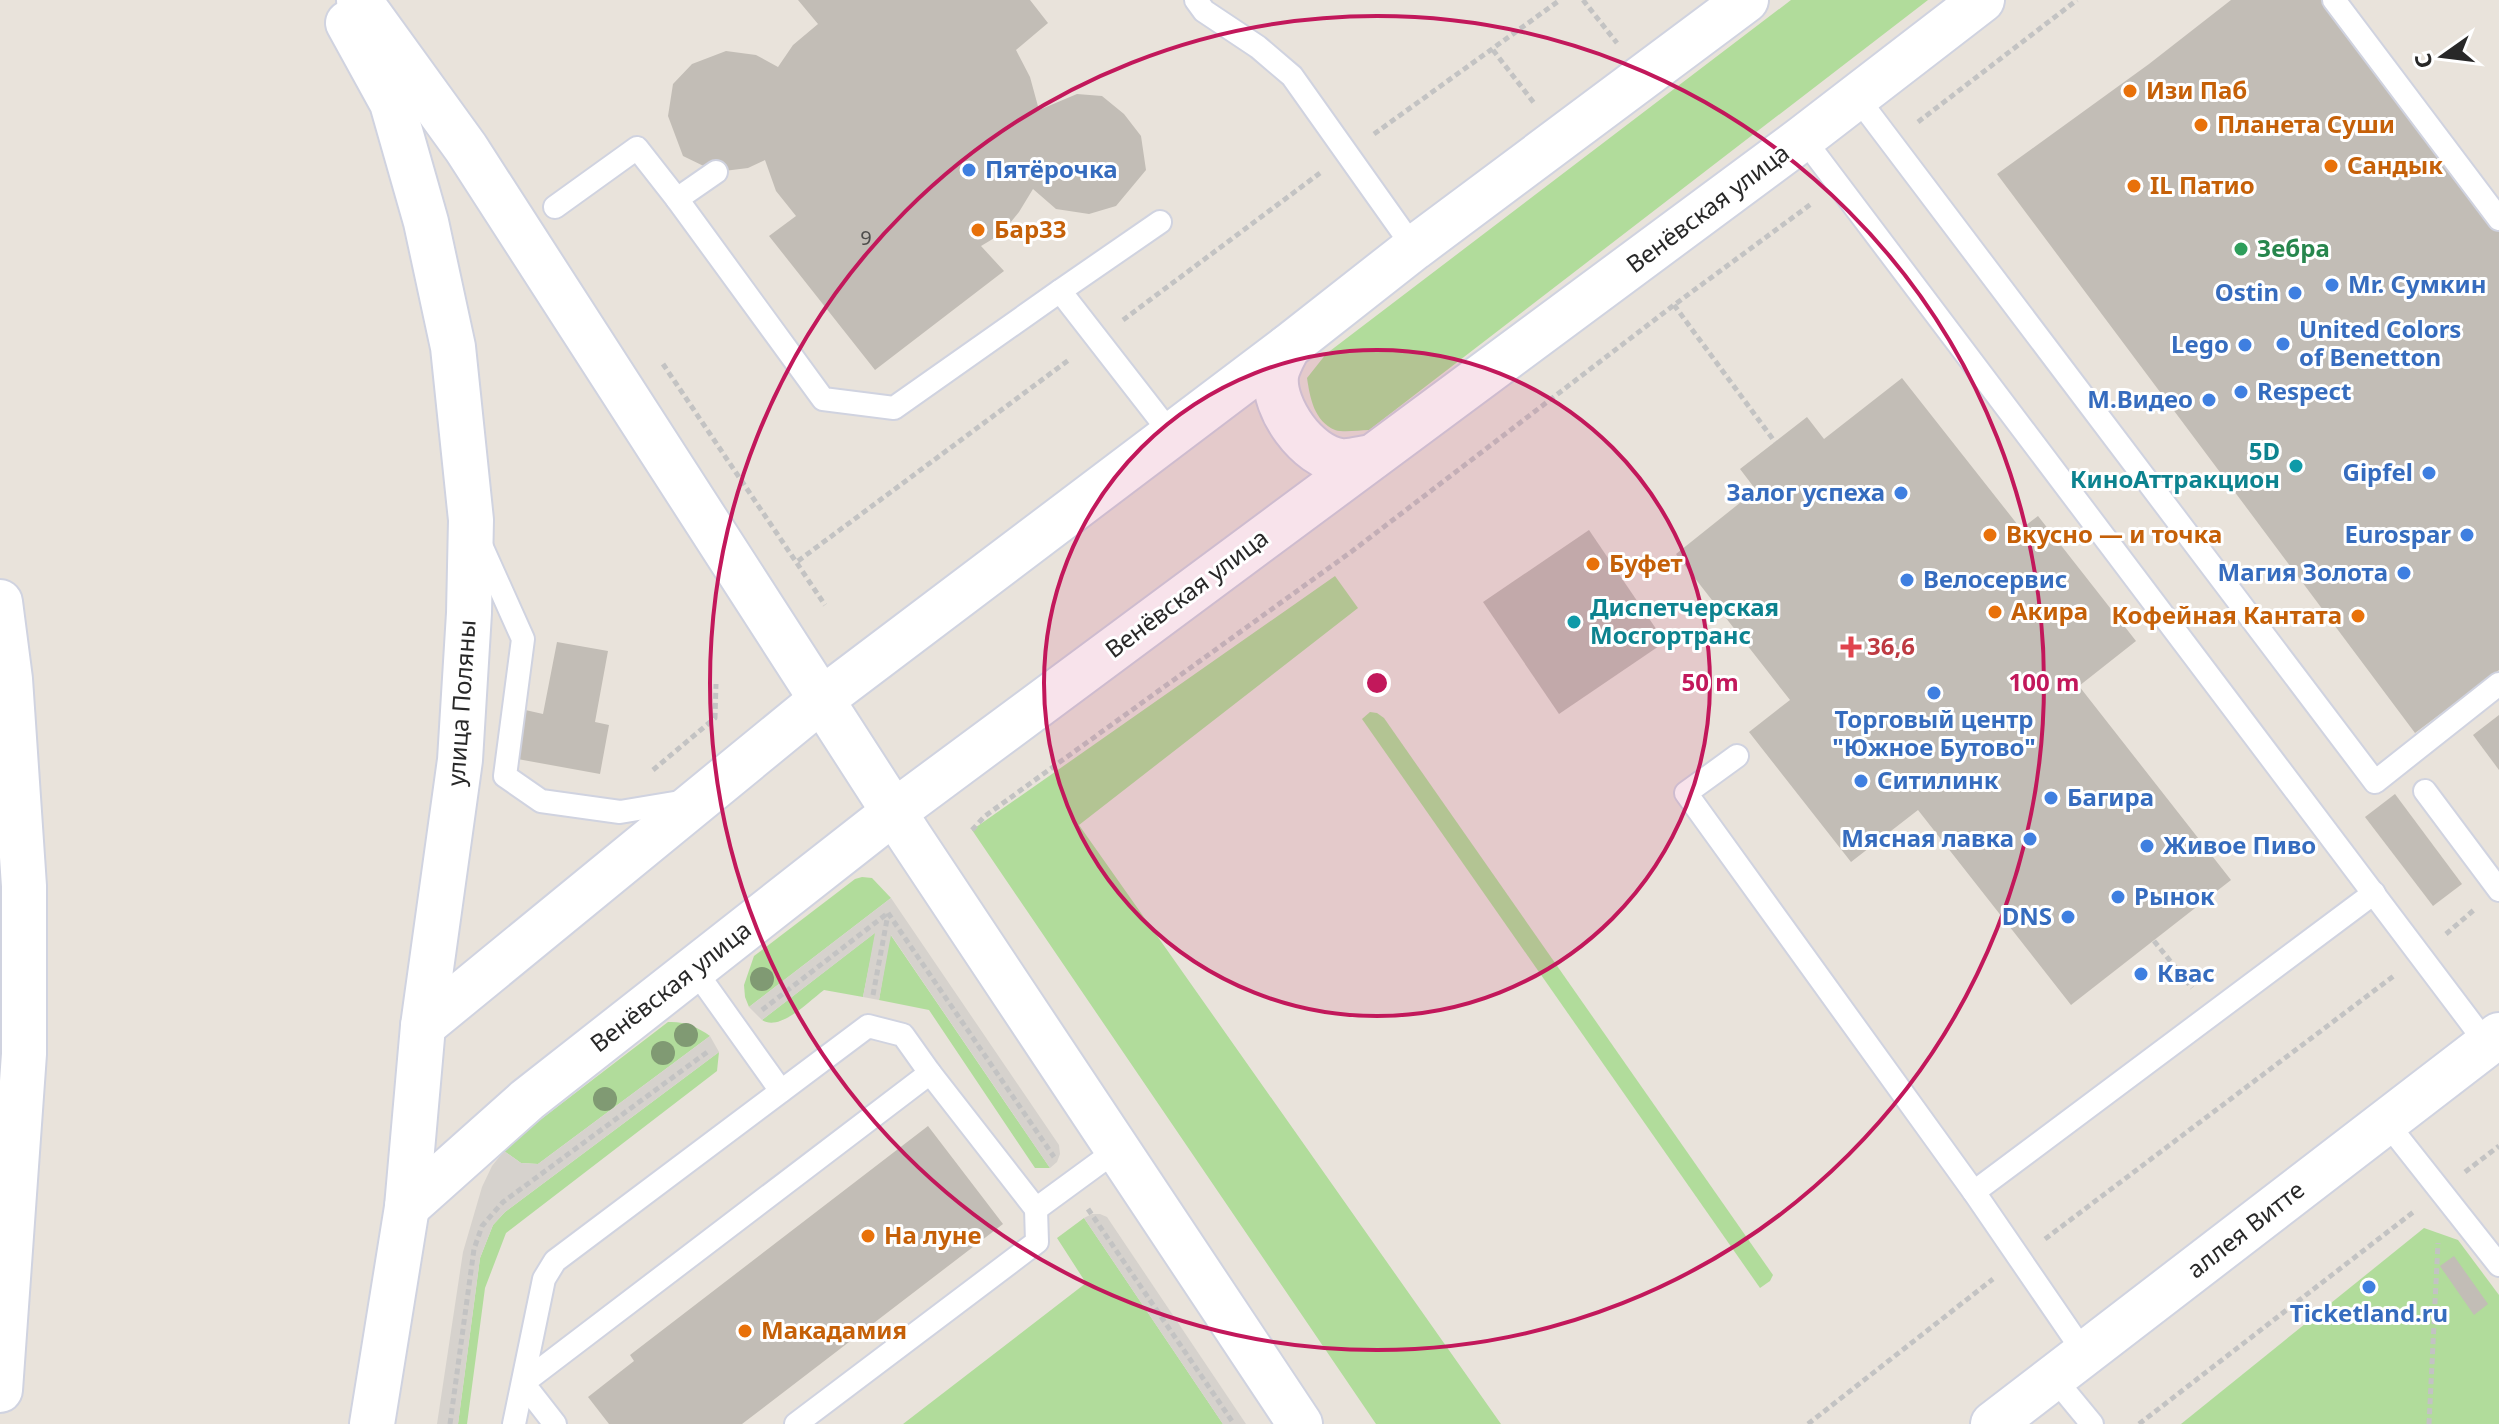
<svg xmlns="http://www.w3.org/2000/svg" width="2499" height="1424" font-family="'Noto Sans',sans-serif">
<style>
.green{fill:#b1dc9b}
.plaza{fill:#d6d2cd}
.building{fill:#c2bdb6}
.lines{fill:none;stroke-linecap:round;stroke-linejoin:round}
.service-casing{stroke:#d0d3e0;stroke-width:26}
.minor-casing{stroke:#d0d3e0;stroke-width:48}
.tertiary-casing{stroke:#d0d3e0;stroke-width:48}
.secondary-casing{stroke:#d0d3e0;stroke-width:48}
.path{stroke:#c3c3c3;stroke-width:5;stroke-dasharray:6 4;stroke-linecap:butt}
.service{stroke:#fff;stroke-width:22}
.minor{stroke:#fff;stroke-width:44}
.tertiary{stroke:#fff;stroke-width:44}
.secondary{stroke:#fff;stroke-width:44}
.tree{fill:#809a73}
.ring{fill:none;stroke:#c2185b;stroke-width:4}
.food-dot{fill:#e8710a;stroke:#fff;stroke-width:3}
.shop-dot{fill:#3f7fe0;stroke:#fff;stroke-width:3}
.leisure-dot{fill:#2e9e5b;stroke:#fff;stroke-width:3}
.culture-dot{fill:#0f9aa8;stroke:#fff;stroke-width:3}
.health-dot{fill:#e0444e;stroke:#fff;stroke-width:3}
.labels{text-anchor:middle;stroke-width:6;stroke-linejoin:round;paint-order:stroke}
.number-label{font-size:20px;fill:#4e4d4c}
.food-label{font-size:24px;font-weight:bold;fill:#c56008;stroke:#fff;text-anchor:start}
.shop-label{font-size:24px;font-weight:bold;fill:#366cbe;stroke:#fff;text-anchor:start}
.street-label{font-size:24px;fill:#282828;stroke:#fff}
.leisure-label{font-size:24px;font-weight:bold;fill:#27864d;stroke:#fff;text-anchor:start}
.culture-label{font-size:24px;font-weight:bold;fill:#0d838f;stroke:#fff;text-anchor:end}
.health-label{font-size:24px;font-weight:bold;fill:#be3a42;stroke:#fff;text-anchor:start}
.centre{fill:#c2185b;stroke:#fff;stroke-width:4}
.ring-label{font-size:24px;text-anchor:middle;font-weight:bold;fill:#c2185b;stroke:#fff;stroke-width:6;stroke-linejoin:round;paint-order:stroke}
</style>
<rect width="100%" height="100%" fill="#e9e3db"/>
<g class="green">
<path d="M 1791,0 L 1928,0 L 1369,430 C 1359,430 1344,433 1335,430 C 1314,421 1310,398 1307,378 L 1326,354 Z"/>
<path d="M 1335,576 L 1358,608 L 1079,825 L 1501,1424 L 1376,1424 L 972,830 Z"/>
<path d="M 1370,712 L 1377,713 L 1384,718 L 1773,1275 L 1770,1281 L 1760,1288 L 1362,719 Z"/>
<path d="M 862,877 L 872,878 L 891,898 L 749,1007 L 745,997 L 744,985 L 754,956 L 855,879 Z"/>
<path d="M 876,932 L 863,997 L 824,990 C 809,1001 780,1032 762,1020 Z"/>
<path d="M 890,934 L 1050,1168 L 1035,1168 L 929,1010 L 879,1000 Z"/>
<path d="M 668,1022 C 684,1021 698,1027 710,1036 L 538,1164 L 521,1163 L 504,1151 L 527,1130 Z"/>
<path d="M 719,1052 L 717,1071 L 506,1233 L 485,1288 L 467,1424 L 458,1424 L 480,1258 L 493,1225 L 505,1212 Z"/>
<path d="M 1084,1218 L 1223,1424 L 903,1424 L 1086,1283 L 1057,1238 Z"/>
<path d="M 2424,1228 L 2458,1240 L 2499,1295 L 2499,1424 L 2181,1424 Z"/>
</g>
<g class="plaza">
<path d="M 891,898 L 1059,1145 L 1060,1154 L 1057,1162 L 1050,1168 L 891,935 L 879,1000 L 863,997 L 875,933 L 762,1020 L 749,1007 Z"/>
<path d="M 710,1036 L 719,1052 L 505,1212 L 493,1225 L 480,1258 L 458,1424 L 437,1424 L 463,1252 L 482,1187 L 492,1166 L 504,1151 L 521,1163 L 538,1164 Z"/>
<path d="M 1092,1214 L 1100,1214 L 1107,1217 L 1246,1424 L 1223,1424 L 1084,1218 Z"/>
</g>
<g class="building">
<path d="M 798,0 L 1030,0 L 1048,23 L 1016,50 L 1030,77 L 1039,110 L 1077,94 L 1102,96 L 1124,114 L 1141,136 L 1146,170 L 1116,206 L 1089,214 L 1056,209 L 1033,189 L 1019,212 L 1001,234 L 981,246 L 1004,271 L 875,370 L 769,236 L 796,216 L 776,191 L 765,160 L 748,168 L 716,172 L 683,156 L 668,116 L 673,84 L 692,64 L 726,51 L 756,55 L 778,67 L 793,45 L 818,24 Z"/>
<path d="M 2231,0 L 2328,0 L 2499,229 L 2499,670 L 2415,733 L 1997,174 L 2149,64 Z"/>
<path d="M 1902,378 L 2021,529 L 2038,516 L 2136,641 L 2079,686 L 2231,880 L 2071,1005 L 1918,810 L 1851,862 L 1749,732 L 1790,700 L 1676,554 L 1756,490 L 1740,469 L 1807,417 L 1824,439 Z"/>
<path d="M 1589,530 L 1665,642 L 1559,714 L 1483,602 Z"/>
<path d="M 557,642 L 608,651 L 595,722 L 609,725 L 600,774 L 512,758 L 521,709 L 543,714 Z"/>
<path d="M 2499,715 L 2499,770 L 2473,735 Z"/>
<path d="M 2395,794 L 2462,884 L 2433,906 L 2365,817 Z"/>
<path d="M 928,1126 L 1003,1224 L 742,1424 L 609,1424 L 588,1397 L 634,1361 L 630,1355 Z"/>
<path d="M 2454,1256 L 2488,1304 L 2474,1315 L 2440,1266 Z"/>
</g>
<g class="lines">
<defs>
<g id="service">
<path d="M 1196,0 L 1204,11 L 1258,47 L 1292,76 L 1414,248"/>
<path d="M 2334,0 L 2499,219"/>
<path d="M 1856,96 L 2375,782 L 2499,684"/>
<path d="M 1803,138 L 2487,1044"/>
<path d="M 677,199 L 716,172"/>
<path d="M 555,207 L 637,148 L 677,199 L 823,399 L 894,408 L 1060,291 L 1172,435"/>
<path d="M 1060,291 L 1160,222"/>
<path d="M 480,543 L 523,639 L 505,776 L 541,801 L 620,812 L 686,801"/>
<path d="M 1737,756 L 1686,793 L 1974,1192 L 2085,1354"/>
<path d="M 2425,791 L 2499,890"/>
<path d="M 694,969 L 781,1091"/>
<path d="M 2386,1122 L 2499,1265"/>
<path d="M 1974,1192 L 2374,893"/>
<path d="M 2054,1378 L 2092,1424"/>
<path d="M 514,1424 L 544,1279 L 555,1261 L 868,1026 L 903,1035 L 930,1073"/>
<path d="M 555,1424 L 523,1383 L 930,1073 L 1036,1209 L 1118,1149"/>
<path d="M 796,1424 L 1037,1242 L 1036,1209"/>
</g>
<g id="minor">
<path d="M 0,602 L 10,679 L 24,886 L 24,1054 L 0,1390"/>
<path d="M 1993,1424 L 2499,1035"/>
</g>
<path id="tertiary" d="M 1288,347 C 1284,355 1277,367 1276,376 C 1273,408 1307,457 1341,461 C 1350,462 1363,458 1372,457"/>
<g id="secondary">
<path d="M 359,0 L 466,148 L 910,837 L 1300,1424"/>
<path d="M 348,23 L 392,103 L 426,222 L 453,347 L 471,520 L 469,613 L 460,760 L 423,1026 L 407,1207 L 372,1424"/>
<path d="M 423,1026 L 821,700 L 1288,347 L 1414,248 L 1746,0"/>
<path d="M 407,1207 L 527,1100 L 894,812 L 1803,138 L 1982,0"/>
</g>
</defs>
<use href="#service" class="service-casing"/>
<use href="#minor" class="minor-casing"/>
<use href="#tertiary" class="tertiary-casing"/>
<use href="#secondary" class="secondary-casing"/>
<g class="path">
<path d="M 1583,0 L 1617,43"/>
<path d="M 1493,50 L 1534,103"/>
<path d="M 1918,122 L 2077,0"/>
<path d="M 1374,134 L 1560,0"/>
<path d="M 1674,305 L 1775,442"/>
<path d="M 1123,320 L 1320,173"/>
<path d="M 663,364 L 825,605"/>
<path d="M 798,561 L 1070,359"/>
<path d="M 653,770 L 715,718 L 716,684"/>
<path d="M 972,830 L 985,816 L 1351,552 L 1674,305 L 1811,204"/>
<path d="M 888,913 L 1054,1157"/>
<path d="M 2446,934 L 2475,909"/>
<path d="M 2154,941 L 2192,988"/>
<path d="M 873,995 L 888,914"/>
<path d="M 762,1010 L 888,913"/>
<path d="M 2465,1172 L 2499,1146"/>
<path d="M 1088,1209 L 1234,1424"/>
<path d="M 2045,1239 L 2395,975"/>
<path d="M 450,1424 L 474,1249 L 482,1226 L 503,1202 L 710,1050"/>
<path d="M 1808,1424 L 1993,1279"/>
<path d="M 2139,1424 L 2416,1210"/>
<path d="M 2429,1424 L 2438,1243"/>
</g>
<use href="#service" class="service"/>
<use href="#minor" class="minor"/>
<use href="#tertiary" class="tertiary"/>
<use href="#secondary" class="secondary"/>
</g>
<g class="tree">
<circle cx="762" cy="979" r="12"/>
<circle cx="686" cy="1035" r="12"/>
<circle cx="663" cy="1053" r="12"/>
<circle cx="605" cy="1099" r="12"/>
</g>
<circle cx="1377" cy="683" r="333" fill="#c2185b" fill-opacity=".12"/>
<g class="ring">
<circle cx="1377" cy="683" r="333"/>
<circle cx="1377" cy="683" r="667"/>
</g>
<g class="food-dot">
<circle cx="2130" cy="91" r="8"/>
<circle cx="2201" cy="125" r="8"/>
<circle cx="2331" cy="166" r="8"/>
<circle cx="2134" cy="186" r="8"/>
<circle cx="978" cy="230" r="8"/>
<circle cx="1990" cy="535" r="8"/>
<circle cx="1593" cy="564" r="8"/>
<circle cx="1995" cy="612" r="8"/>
<circle cx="2358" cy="616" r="8"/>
<circle cx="868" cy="1236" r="8"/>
<circle cx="745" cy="1331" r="8"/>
</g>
<g class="shop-dot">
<circle cx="969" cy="170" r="8"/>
<circle cx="2332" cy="285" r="8"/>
<circle cx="2295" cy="293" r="8"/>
<circle cx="2283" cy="344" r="8"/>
<circle cx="2245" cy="345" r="8"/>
<circle cx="2241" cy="392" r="8"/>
<circle cx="2209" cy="400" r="8"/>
<circle cx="2429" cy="473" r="8"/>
<circle cx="1901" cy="493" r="8"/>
<circle cx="2467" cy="535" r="8"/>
<circle cx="2404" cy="573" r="8"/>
<circle cx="1907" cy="580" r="8"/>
<circle cx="1934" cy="693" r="8"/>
<circle cx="1861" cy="781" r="8"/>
<circle cx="2051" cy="798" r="8"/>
<circle cx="2030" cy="839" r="8"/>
<circle cx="2147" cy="846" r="8"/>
<circle cx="2118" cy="897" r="8"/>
<circle cx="2068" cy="917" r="8"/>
<circle cx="2141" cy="974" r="8"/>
<circle cx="2369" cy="1287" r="8"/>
</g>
<circle class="leisure-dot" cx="2241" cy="249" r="8"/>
<g class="culture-dot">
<circle cx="2296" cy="466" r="8"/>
<circle cx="1574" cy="622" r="8"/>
</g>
<path class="health-dot" d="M1847 635h8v8h8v8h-8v8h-8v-8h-8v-8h8z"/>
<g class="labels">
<g class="number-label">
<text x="866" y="245">9</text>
</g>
<g class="food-label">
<text x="2146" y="99">Изи Паб</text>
<text x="2217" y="133">Планета Суши</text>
<text x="2347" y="174">Сандык</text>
<text x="2150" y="194">IL Патио</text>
<text x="994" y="238">Бар33</text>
<text x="2006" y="543">Вкусно — и точка</text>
<text x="1609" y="572">Буфет</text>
<text x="2011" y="620">Акира</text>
<text x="2342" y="624" text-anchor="end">Кофейная Кантата</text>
<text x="884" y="1244">На луне</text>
<text x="761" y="1339">Макадамия</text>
</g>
<g class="shop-label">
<text x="985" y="178">Пятёрочка</text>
<text x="2348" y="293">Mr. Сумкин</text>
<text x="2279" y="301" text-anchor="end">Ostin</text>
<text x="2299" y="338">United Colors<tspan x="2299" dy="28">of Benetton</tspan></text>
<text x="2229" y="353" text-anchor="end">Lego</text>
<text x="2257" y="400">Respect</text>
<text x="2193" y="408" text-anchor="end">М.Видео</text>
<text x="2413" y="481" text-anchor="end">Gipfel</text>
<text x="1885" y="501" text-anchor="end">Залог успеха</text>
<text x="2451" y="543" text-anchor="end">Eurospar</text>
<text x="2388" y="581" text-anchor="end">Магия Золота</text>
<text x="1923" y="588">Велосервис</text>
<text x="1934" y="728" text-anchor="middle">Торговый центр<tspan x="1934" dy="28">"Южное Бутово"</tspan></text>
<text x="1877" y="789">Ситилинк</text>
<text x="2067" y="806">Багира</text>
<text x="2014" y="847" text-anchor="end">Мясная лавка</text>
<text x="2163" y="854">Живое Пиво</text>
<text x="2134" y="905">Рынок</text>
<text x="2052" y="925" text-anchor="end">DNS</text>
<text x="2157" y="982">Квас</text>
<text x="2369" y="1322" text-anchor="middle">Ticketland.ru</text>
</g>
<g class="street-label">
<text transform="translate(1708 209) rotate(-37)" y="8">Венёвская улица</text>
<text transform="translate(1187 594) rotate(-37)" y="8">Венёвская улица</text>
<text transform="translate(462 703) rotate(-86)" y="8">улица Поляны</text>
<text transform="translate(671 987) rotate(-38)" y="8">Венёвская улица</text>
<text transform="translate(2246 1230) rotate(-38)" y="8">аллея Витте</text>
</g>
<g class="leisure-label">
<text x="2257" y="257">Зебра</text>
</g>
<g class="culture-label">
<text x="2280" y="460">5D<tspan x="2280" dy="28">КиноАттракцион</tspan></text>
<text x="1590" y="616" text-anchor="start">Диспетчерская<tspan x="1590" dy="28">Мосгортранс</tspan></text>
</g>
<g class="health-label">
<text x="1867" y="655">36,6</text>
</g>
</g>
<circle cx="1377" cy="683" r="12" class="centre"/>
<g class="ring-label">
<text x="1710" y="691">50 m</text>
<text x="2044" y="691">100 m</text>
</g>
<g transform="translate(2443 56) rotate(256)" stroke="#ffffff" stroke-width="6" paint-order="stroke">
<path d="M0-6L14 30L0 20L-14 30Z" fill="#282828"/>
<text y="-12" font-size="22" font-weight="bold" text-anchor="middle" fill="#282828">С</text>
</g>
</svg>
